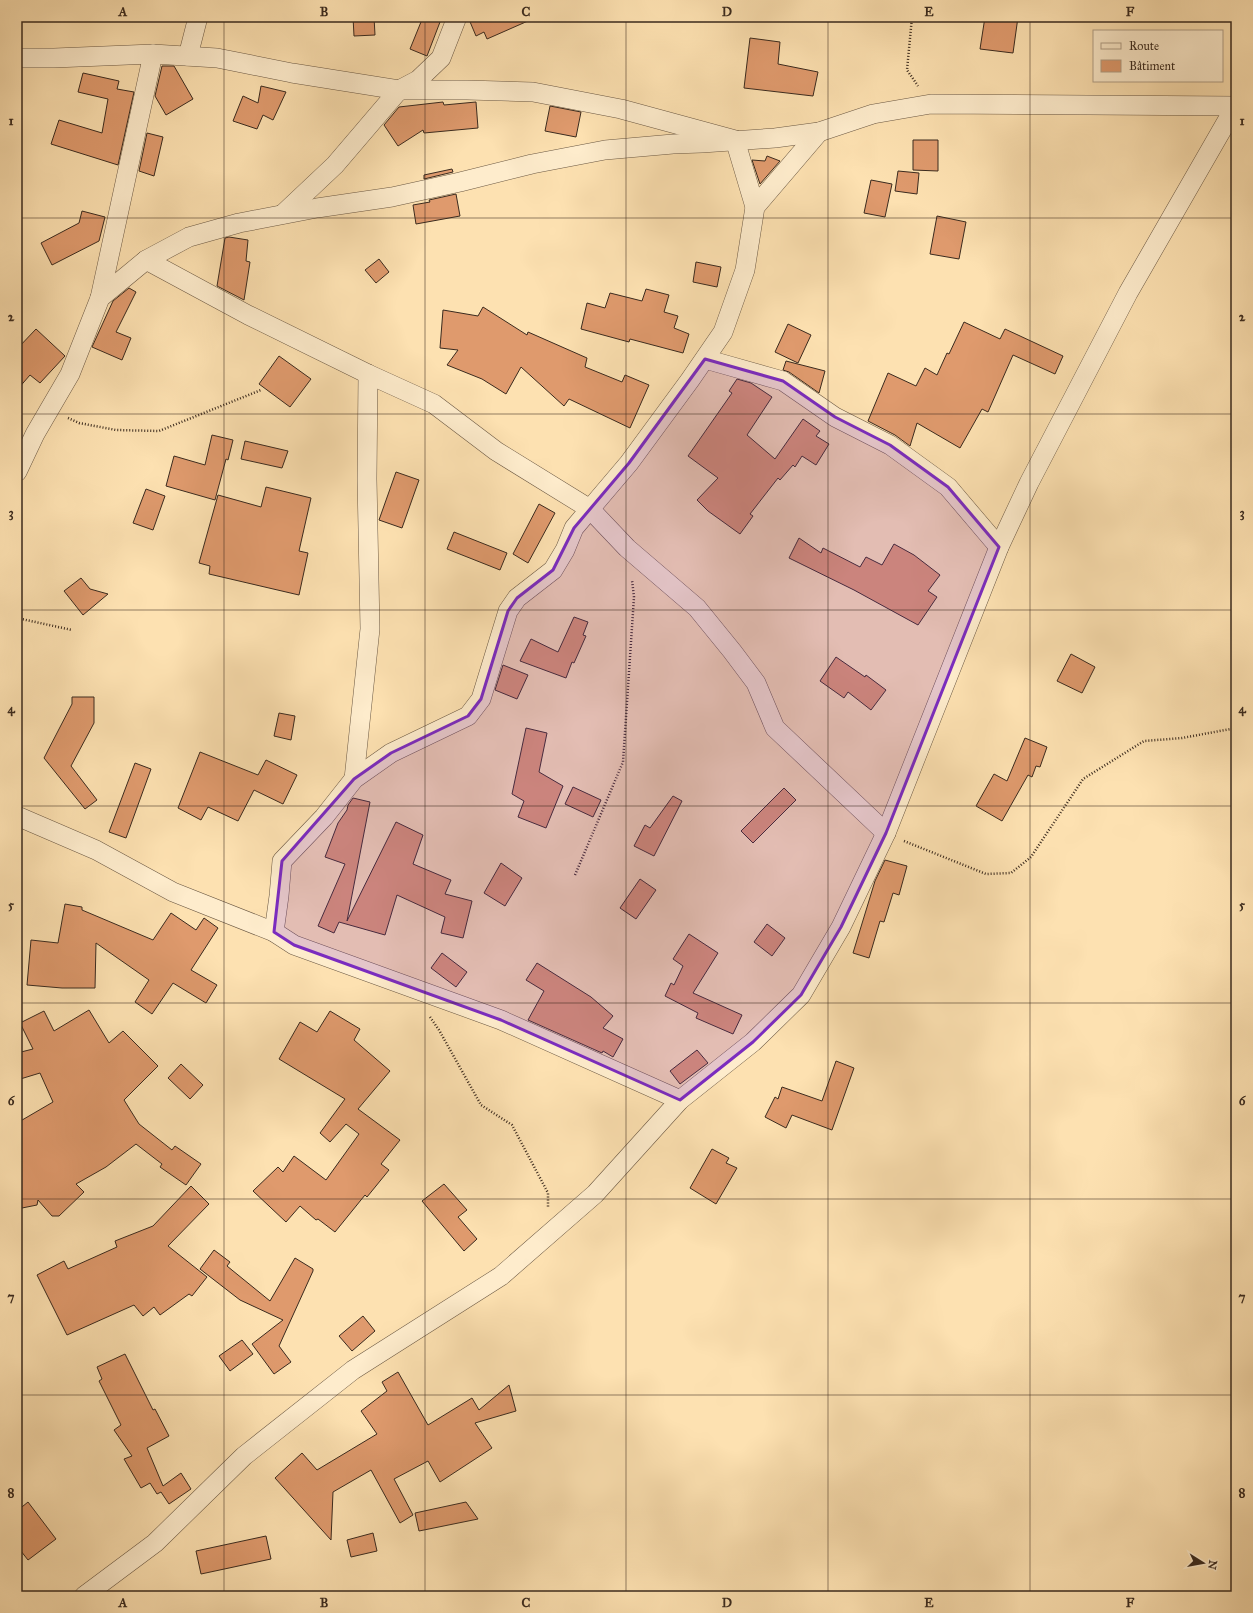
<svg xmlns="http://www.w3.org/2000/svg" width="1253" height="1613" font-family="'IM FELL Great Primer',serif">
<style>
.building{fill:#df9a6d;stroke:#3a2a1e}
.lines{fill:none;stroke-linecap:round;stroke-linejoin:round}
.minor-casing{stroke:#6b5843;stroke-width:20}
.path{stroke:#3a2a1e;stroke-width:2.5;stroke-dasharray:1 2;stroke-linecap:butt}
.minor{stroke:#feeccc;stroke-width:19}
.marked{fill:#7b2cbf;fill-opacity:0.2;stroke:#7b2cbf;stroke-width:3;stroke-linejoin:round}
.grid{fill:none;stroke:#3a2a1e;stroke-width:1;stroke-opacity:0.55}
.neatline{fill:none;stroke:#3a2a1e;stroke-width:1.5}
.grid-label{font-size:13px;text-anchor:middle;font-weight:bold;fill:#3a2a1e}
</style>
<rect width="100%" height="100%" fill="#fde1b1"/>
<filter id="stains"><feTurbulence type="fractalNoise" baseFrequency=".005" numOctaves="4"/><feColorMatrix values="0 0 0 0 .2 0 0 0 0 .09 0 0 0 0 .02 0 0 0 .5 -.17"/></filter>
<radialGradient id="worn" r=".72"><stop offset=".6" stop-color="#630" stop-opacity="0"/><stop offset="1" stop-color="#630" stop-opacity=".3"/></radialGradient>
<g class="building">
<path d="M 353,17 L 374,17 L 375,35 L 354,36 Z"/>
<path d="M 423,17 L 440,22 L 427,56 L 410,49 Z"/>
<path d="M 468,17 L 537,17 L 487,39 L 484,32 L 476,36 Z"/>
<path d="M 985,17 L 1018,17 L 1013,53 L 980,49 Z"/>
<path d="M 750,38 L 780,42 L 778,64 L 818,72 L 813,96 L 744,88 Z"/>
<path d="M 162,66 L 174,66 L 193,99 L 166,115 L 155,96 Z"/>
<path d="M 83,73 L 119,81 L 117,89 L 134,92 L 118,165 L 51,144 L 59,120 L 102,133 L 108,99 L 78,92 Z"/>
<path d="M 261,86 L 286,92 L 273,120 L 263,115 L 257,129 L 233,121 L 243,96 L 258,103 Z"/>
<path d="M 443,102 L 444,105 L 476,102 L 478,128 L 424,133 L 423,130 L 398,146 L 384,125 L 399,107 Z"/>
<path d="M 550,106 L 581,112 L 576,137 L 545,131 Z"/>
<path d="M 147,133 L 163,137 L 154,176 L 139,171 Z"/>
<path d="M 913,140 L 938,140 L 938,171 L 913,170 Z"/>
<path d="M 767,156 L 780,161 L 760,184 L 752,160 L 765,161 Z"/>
<path d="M 452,169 L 453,172 L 424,179 L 424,175 Z"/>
<path d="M 898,171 L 919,173 L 917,194 L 895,191 Z"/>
<path d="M 871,180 L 892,184 L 885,217 L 864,213 Z"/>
<path d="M 456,194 L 460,216 L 416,224 L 413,205 L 430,202 L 429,200 Z"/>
<path d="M 82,211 L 105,217 L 99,241 L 52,265 L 41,243 L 79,223 Z"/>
<path d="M 937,216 L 966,222 L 959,259 L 930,254 Z"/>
<path d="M 229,237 L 248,240 L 246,261 L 250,262 L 244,300 L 217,286 L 225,238 Z"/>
<path d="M 379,259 L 389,272 L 376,283 L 365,270 Z"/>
<path d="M 696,262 L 721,267 L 717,287 L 693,282 Z"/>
<path d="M 129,288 L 136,292 L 116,332 L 131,338 L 122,360 L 92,347 L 113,301 Z"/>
<path d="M 646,289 L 669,295 L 664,312 L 678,316 L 674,328 L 689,334 L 683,353 L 630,339 L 629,342 L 581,329 L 587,303 L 605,308 L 610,293 L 642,301 Z"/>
<path d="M 483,307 L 527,335 L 528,332 L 587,358 L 585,367 L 622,382 L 625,375 L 649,385 L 630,428 L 569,399 L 564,406 L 521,367 L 506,394 L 482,379 L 447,365 L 458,350 L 440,348 L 443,310 L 478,316 Z"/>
<path d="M 964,322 L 1000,339 L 1005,329 L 1063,356 L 1055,374 L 1013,355 L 988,412 L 982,409 L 960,448 L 917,423 L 910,446 L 895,435 L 868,421 L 888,373 L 916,386 L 925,368 L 937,375 L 947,353 L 949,354 Z"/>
<path d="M 788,324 L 811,335 L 798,363 L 775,352 Z"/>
<path d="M 36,329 L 65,356 L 40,383 L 30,375 L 17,390 L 17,349 Z"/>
<path d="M 279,356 L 311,379 L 290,407 L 259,384 Z"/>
<path d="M 786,361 L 825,371 L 819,393 L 789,372 L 783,370 Z"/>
<path d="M 737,379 L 751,383 L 772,397 L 747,435 L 775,459 L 803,419 L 820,431 L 816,436 L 829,444 L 816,465 L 802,456 L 795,467 L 793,465 L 780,480 L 778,478 L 750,514 L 753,516 L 740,534 L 708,511 L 697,500 L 718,478 L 688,456 L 732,393 L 729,391 Z"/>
<path d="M 212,435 L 233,440 L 228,460 L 226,459 L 215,500 L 166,486 L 174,456 L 205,465 Z"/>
<path d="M 245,441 L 288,451 L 282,468 L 241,459 Z"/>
<path d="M 396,472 L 419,480 L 402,528 L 379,520 Z"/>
<path d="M 266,487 L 311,498 L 299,551 L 308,553 L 299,595 L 209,574 L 210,566 L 199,563 L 218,495 L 261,507 Z"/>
<path d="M 146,489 L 165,496 L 153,530 L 133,523 Z"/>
<path d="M 539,504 L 555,513 L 528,563 L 513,554 Z"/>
<path d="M 454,532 L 507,553 L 500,570 L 447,549 Z"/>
<path d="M 799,538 L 821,553 L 823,548 L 860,567 L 866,557 L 882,565 L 894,544 L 914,555 L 940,575 L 928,591 L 937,597 L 918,625 L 854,590 L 789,558 Z"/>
<path d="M 81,578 L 90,589 L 108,594 L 83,615 L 64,591 Z"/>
<path d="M 574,617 L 588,622 L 583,635 L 586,636 L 574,663 L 572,662 L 566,678 L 520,661 L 531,639 L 558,652 Z"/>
<path d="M 1071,654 L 1095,667 L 1082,693 L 1057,681 Z"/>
<path d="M 836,657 L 865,677 L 866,675 L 886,690 L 871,710 L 848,692 L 844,698 L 820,681 Z"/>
<path d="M 503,665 L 528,675 L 517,699 L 495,690 Z"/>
<path d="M 72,697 L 94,697 L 94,723 L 71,766 L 97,800 L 85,809 L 44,758 L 72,704 Z"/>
<path d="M 279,713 L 295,716 L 291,740 L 274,736 Z"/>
<path d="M 526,728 L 547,733 L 539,772 L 563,786 L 546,828 L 518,817 L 524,801 L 512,794 Z"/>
<path d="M 1025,738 L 1047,747 L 1040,767 L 1036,766 L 1032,777 L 1028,775 L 1002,821 L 976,806 L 994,774 L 1007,781 Z"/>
<path d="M 200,752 L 258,775 L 266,760 L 297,775 L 283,804 L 254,790 L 238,821 L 208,807 L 201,820 L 178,808 Z"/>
<path d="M 135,763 L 151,769 L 126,838 L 109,832 Z"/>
<path d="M 573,787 L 601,800 L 593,817 L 565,804 Z"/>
<path d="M 784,788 L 796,800 L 753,843 L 741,831 Z"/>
<path d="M 673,796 L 682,801 L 654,856 L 634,846 L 645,825 L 650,828 Z"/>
<path d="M 353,798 L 370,802 L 347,921 L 396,822 L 423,835 L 413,864 L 451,880 L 445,894 L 472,901 L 463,938 L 441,933 L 445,917 L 397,895 L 385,935 L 339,922 L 334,933 L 318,926 L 345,864 L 325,857 L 338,823 L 347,810 L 348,805 Z"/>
<path d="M 885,860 L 907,866 L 899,895 L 893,893 L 884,922 L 880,921 L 869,958 L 853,953 L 875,881 Z"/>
<path d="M 501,863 L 522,878 L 505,906 L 484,893 Z"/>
<path d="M 640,879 L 656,890 L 636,919 L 620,908 Z"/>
<path d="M 65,904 L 82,907 L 82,910 L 153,940 L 171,913 L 196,930 L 204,918 L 218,928 L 191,970 L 217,985 L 206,1003 L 173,983 L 152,1014 L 135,1002 L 149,980 L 96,943 L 95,988 L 62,988 L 27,985 L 31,940 L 58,943 Z"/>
<path d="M 767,924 L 785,938 L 772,956 L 754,942 Z"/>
<path d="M 689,934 L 718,953 L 693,993 L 742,1015 L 733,1034 L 696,1018 L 698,1013 L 665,996 L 671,983 L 674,985 L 683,966 L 673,959 Z"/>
<path d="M 442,953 L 467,972 L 456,987 L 431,968 Z"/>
<path d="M 537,963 L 591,997 L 613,1016 L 603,1028 L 623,1039 L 613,1057 L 603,1051 L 602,1053 L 528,1020 L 544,991 L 526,980 Z"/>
<path d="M 89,1010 L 109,1043 L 123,1031 L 158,1066 L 124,1100 L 139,1124 L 172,1150 L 175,1146 L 201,1164 L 186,1185 L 160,1167 L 162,1164 L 136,1144 L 106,1167 L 76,1184 L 84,1192 L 59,1216 L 52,1216 L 38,1200 L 37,1205 L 17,1209 L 17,1123 L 53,1102 L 40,1073 L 17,1080 L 17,1053 L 33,1049 L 20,1023 L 44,1011 L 54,1031 Z"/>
<path d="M 330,1011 L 360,1029 L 354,1040 L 390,1071 L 358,1109 L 400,1140 L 381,1164 L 389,1170 L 367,1197 L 365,1195 L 335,1232 L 318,1219 L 316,1220 L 300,1206 L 286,1222 L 253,1191 L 278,1167 L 283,1172 L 294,1156 L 326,1180 L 359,1134 L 346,1124 L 330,1142 L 320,1133 L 345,1099 L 279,1059 L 300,1022 L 317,1032 Z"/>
<path d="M 697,1050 L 708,1063 L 680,1084 L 670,1071 Z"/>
<path d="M 836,1061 L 854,1068 L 832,1130 L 792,1115 L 786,1128 L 765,1117 L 775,1097 L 778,1099 L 782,1087 L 822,1101 Z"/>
<path d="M 181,1064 L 203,1085 L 190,1099 L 168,1078 Z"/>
<path d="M 712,1149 L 729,1158 L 726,1163 L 737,1168 L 716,1204 L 690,1188 Z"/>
<path d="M 444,1184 L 467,1210 L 458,1217 L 477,1239 L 464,1251 L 422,1201 Z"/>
<path d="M 191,1186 L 209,1204 L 168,1246 L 207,1277 L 192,1296 L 189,1294 L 160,1315 L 154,1307 L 143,1316 L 134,1305 L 67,1335 L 37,1275 L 64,1261 L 68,1269 L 117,1247 L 115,1241 L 153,1226 Z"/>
<path d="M 214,1250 L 230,1262 L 227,1266 L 270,1301 L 295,1258 L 313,1269 L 313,1271 L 279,1346 L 291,1362 L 274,1374 L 252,1344 L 283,1320 L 240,1300 L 200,1269 Z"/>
<path d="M 363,1316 L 375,1331 L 352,1351 L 339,1336 Z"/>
<path d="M 242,1340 L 253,1354 L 230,1371 L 219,1356 Z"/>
<path d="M 125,1354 L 153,1410 L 155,1409 L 169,1436 L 147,1448 L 163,1486 L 181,1473 L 191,1489 L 169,1504 L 161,1492 L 157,1494 L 150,1483 L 141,1488 L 124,1459 L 132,1456 L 114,1430 L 121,1425 L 99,1381 L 102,1379 L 97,1367 Z"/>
<path d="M 398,1372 L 428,1425 L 472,1398 L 479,1410 L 509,1385 L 516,1411 L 475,1423 L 492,1448 L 440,1482 L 428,1461 L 394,1479 L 413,1515 L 400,1523 L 371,1470 L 333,1492 L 331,1540 L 275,1478 L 302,1453 L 317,1470 L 377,1434 L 361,1411 L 387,1391 L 382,1382 Z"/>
<path d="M 28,1502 L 56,1539 L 28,1560 L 17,1546 L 17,1511 Z"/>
<path d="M 466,1502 L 478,1519 L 419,1531 L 415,1513 Z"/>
<path d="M 373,1533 L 377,1551 L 351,1557 L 347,1540 Z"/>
<path d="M 266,1536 L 271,1559 L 201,1574 L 196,1551 Z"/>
</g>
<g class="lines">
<defs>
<g id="minor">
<path d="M 188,56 L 198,17"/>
<path d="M 17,58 L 54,58 L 153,54 L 217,58 L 292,73 L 399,90 L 467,90 L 533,92 L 621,109 L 735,140 L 755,207"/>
<path d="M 819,132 L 755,207 L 745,270 L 723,332 L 690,380 L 629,463 L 590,509 L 627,548 L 697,608 L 732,651 L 756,683 L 775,728 L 886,833"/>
<path d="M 283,214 L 335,165 L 399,90 L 418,80 L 441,58 L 457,17"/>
<path d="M 146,260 L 248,315 L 368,374 L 434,404 L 496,451 L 590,509 L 574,528 L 565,550 L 553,570 L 517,598 L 508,611 L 481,699 L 468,716 L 391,753 L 354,779 L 324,817 L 282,861 L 279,896 L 274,932"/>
<path d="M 100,298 L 153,54"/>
<path d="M 705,359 L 783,381 L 835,417 L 890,445 L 948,487 L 999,547"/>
<path d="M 17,472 L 35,434 L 70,374 L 100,298 L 146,260 L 189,237 L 239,223 L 317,208 L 392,197 L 460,182 L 532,164 L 605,150 L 673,144 L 702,143 L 775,138 L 819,132 L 873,114 L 931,104 L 1236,106"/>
<path d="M 354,779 L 370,629 L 367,479 L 368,374"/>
<path d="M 17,816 L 96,850 L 173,892 L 274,932 L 294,945 L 501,1020 L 680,1100"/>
<path d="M 84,1596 L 155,1543 L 244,1456 L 353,1370 L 501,1276 L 595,1194 L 680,1100 L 753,1042 L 801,995 L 841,927 L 886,833 L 999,547 L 1029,483 L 1128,293 L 1235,107"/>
</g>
</defs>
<use href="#minor" class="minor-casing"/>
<g class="path">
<path d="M 912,17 L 907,70 L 918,86"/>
<path d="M 68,418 L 79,423 L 116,430 L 159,431 L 261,390"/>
<path d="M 17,618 L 72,630"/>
<path d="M 904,841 L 986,874 L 1011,873 L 1031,857 L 1083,779 L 1144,741 L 1182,738 L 1236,728"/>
<path d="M 575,875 L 623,762 L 634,597 L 632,580"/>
<path d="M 430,1017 L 439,1030 L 481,1105 L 512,1125 L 548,1193 L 548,1207"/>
</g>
<use href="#minor" class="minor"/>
</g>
<path class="marked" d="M 705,359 L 783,381 L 835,417 L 890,445 L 948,487 L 999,547 L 886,833 L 841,927 L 801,995 L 753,1042 L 680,1100 L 501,1020 L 294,945 L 274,932 L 282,861 L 354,779 L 391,753 L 468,716 L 481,699 L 508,611 L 517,598 L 553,570 L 574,528 L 629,463 Z"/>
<path class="grid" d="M 224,17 L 224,1596M 425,17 L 425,1596M 626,17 L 626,1596M 828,17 L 828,1596M 1030,17 L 1030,1596M 17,218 L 1236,218M 17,414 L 1236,414M 17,610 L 1236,610M 17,806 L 1236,806M 17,1003 L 1236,1003M 17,1199 L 1236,1199M 17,1395 L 1236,1395"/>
<rect width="1253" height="1613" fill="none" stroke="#fde1b1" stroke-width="44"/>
<rect x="1093" y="30" width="130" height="52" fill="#feeccc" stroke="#b09e86"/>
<rect x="1101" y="43" width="20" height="6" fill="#feeccc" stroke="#b09e86"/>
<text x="1129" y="50" font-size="12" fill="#3a2a1e">Route</text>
<rect x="1101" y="60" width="20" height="12" fill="#df9a6d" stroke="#b09e86"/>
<text x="1129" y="70" font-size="12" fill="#3a2a1e">Bâtiment</text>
<g transform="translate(1203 1563) rotate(101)" stroke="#feeccc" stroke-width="3" paint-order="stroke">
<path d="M0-3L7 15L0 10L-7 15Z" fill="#3a2a1e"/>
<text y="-6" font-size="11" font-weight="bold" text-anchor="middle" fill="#3a2a1e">N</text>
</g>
<rect x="22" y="22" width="1209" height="1569" class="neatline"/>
<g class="grid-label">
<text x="123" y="16">A</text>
<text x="324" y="16">B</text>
<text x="526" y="16">C</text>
<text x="727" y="16">D</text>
<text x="929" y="16">E</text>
<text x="1130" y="16">F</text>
<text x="11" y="125">1</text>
<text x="1242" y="125">1</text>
<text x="11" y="321">2</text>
<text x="1242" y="321">2</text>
<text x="11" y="517">3</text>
<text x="1242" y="517">3</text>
<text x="11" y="713">4</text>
<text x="1242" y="713">4</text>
<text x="11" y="909">5</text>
<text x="1242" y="909">5</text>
<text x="11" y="1105">6</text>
<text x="1242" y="1105">6</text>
<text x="11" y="1301">7</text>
<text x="1242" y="1301">7</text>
<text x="11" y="1497">8</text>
<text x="1242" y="1497">8</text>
<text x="123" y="1607">A</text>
<text x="324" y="1607">B</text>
<text x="526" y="1607">C</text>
<text x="727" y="1607">D</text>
<text x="929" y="1607">E</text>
<text x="1130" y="1607">F</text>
</g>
<rect width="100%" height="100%" filter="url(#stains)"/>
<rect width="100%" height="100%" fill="url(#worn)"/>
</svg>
